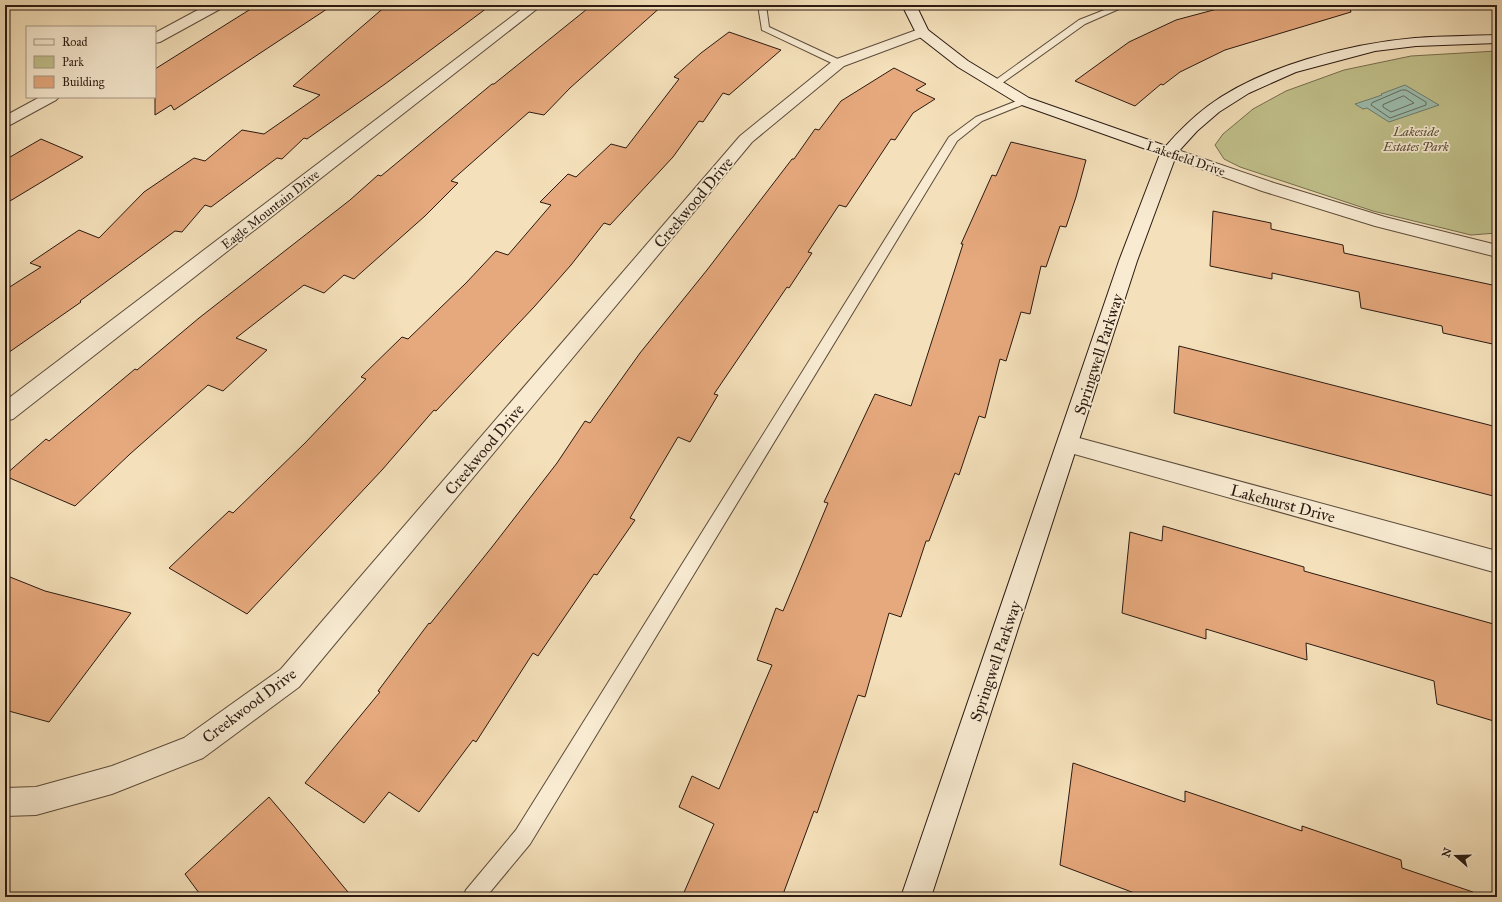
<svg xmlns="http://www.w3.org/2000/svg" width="1502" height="902" font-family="'IM FELL Great Primer',serif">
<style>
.green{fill:#c1c18c;stroke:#766e4e}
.water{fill:#9cbdad;stroke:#6f7c6f}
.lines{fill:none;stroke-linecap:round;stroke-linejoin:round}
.shore{stroke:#646c5f;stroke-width:1}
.building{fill:#e6a97d;stroke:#2b1a11}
.lane-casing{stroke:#5d4c3b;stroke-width:2}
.street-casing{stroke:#5d4c3b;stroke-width:2}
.secondary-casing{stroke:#2b1a11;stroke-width:2}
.lane{fill:#f8ebd2;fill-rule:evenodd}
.street{fill:#f8ebd2;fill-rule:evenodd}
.secondary{fill:#f8ebd2;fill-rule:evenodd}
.labels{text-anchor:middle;stroke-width:3.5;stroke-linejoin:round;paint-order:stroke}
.far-park-label{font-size:13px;font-style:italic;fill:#584c36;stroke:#f8ebd2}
.far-street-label{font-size:13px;fill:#2b1a11;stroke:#f8ebd2}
.street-label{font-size:16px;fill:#2b1a11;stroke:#f8ebd2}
</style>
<rect width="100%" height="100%" fill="#f4e0ba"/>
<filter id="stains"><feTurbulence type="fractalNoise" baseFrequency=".005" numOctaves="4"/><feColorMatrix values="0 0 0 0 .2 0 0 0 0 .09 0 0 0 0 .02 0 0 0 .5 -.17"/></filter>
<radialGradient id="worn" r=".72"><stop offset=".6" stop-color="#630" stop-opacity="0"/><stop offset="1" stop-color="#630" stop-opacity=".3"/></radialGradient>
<path class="green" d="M 1497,51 L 1497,233 L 1471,235 L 1373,211 L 1240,167 L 1224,159 L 1215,145 L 1223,134 L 1253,109 L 1286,91 L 1344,70 L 1411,56 Z"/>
<path class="water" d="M 1405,85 L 1439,105 L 1389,122 L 1367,108 L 1363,109 L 1355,104 L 1382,95 L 1381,94 Z"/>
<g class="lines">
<g class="shore">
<path d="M 1402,90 L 1406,90 L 1426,102 L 1426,105 L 1390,118 L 1371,105 L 1372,103 Z"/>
<path d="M 1404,96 L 1414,103 L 1391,112 L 1383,107 L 1383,105 Z"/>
</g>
</g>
<g class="building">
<path d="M 257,5 L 333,5 L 174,110 L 171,105 L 155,115 L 155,69 Z"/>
<path d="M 387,5 L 491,5 L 385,84 L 307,139 L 304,138 L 282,159 L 277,158 L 211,207 L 205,205 L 182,232 L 175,231 L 80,301 L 81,302 L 5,355 L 5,290 L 41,267 L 30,263 L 79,230 L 99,238 L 144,192 L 194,158 L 205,161 L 242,130 L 264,134 L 320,95 L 293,86 Z"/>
<path d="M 592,5 L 663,5 L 570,88 L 544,115 L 529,112 L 451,181 L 458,183 L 425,216 L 354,279 L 344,275 L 324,293 L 304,285 L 236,338 L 267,350 L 223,391 L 208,385 L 130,454 L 75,506 L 5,476 L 5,475 L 46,439 L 49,441 L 135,369 L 137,370 L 199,318 L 350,200 L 378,175 L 381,176 L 492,84 L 494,84 Z"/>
<path d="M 1232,5 L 1349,5 L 1351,12 L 1225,50 L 1180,72 L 1163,85 L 1161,84 L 1135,106 L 1075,81 L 1129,42 L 1176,20 Z"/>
<path d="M 729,32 L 781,50 L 729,95 L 723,93 L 703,122 L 699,121 L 673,157 L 610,225 L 604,223 L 571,265 L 534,307 L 436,411 L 434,410 L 382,470 L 247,614 L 169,568 L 229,511 L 233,513 L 305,443 L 366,379 L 361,377 L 402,337 L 408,339 L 466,283 L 496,251 L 508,255 L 551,205 L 540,202 L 568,174 L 576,177 L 611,144 L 626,148 L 679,79 L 674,77 L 701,53 Z"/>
<path d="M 894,68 L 926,84 L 916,90 L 935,99 L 913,113 L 895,140 L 891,139 L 846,207 L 839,205 L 808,252 L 812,253 L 789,288 L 787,287 L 714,394 L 718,395 L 690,442 L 678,437 L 630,518 L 635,520 L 597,575 L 594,574 L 538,656 L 533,653 L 476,742 L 473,740 L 419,812 L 389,792 L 364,823 L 305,783 L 380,692 L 378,691 L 429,623 L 430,624 L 492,547 L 557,463 L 585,421 L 590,423 L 640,353 L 707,270 L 792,159 L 794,159 L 815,129 L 819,130 L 841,101 Z"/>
<path d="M 41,139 L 83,157 L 5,204 L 5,160 Z"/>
<path d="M 1011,142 L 1086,160 L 1076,197 L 1066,227 L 1060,226 L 1046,267 L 1041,266 L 1030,314 L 1021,312 L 1006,361 L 1000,359 L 985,418 L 979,416 L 959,475 L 955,473 L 929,541 L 926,541 L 901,617 L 889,613 L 865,697 L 858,695 L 817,813 L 814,811 L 782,897 L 682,897 L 714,824 L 679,807 L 692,776 L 719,789 L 772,665 L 757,660 L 776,608 L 783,611 L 828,503 L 824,502 L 875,394 L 911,406 L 963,244 L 961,244 L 992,175 L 996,176 Z"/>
<path d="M 1213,211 L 1271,223 L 1271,229 L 1343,245 L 1344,253 L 1497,286 L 1497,345 L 1443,333 L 1442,326 L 1361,308 L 1359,292 L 1272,273 L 1272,279 L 1210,266 Z"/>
<path d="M 1179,346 L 1497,427 L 1497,497 L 1174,413 Z"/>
<path d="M 1163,526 L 1304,567 L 1304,571 L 1497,625 L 1497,722 L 1437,704 L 1434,681 L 1306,643 L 1307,660 L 1206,629 L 1206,639 L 1122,613 L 1130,532 L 1162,541 Z"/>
<path d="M 5,575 L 45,591 L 131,613 L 49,722 L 5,710 Z"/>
<path d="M 1073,763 L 1185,802 L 1185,791 L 1302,831 L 1302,826 L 1401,860 L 1402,868 L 1473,892 L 1472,897 L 1145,897 L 1060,865 Z"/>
<path d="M 269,797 L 292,824 L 352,897 L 202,897 L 185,874 Z"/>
</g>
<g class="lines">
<defs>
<g id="lane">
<path d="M 758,5 L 766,5 L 769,27 L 842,61 L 844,63 L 842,65 L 836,65 L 762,30 Z"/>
<path d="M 1117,5 L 1128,5 L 1085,24 L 998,86 L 995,87 L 990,84 L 1079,20 Z"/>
<path d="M 1024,98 L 1029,101 L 1027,103 L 982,121 L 957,141 L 530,844 L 486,897 L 463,897 L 466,890 L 516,830 L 949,137 L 976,117 Z"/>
</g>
<g id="street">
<path d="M 207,5 L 224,5 L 222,8 L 160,42 L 155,43 L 155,33 Z"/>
<path d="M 527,5 L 542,5 L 13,419 L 5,421 L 5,401 Z"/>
<path d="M 922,28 L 927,29 L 929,32 L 927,35 L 844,66 L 752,142 L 299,687 L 203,758 L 112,794 L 36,815 L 5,816 L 5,788 L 36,787 L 112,766 L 184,738 L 281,669 L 740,136 L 834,60 Z"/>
<path d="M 40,97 L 59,97 L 56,100 L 10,125 L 5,127 L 5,116 Z"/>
<path d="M 1169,147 L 1274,183 L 1385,217 L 1497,245 L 1497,257 L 1375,226 L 1262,191 L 1163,155 L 1161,152 L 1163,149 Z"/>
<path d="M 1068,435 L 1497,551 L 1497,573 L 1060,450 L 1057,444 L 1060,438 Z"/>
</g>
<path id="secondary" d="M 902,5 L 916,5 L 928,30 L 968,61 L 1029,98 L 1166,146 C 1179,131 1192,118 1208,106 C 1262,66 1348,44 1415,38 C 1442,36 1470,36 1497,35 L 1497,43 L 1416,46 L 1375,51 L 1296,72 L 1249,93 L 1219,112 L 1197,131 L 1177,153 L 1137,261 L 931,897 L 901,897 L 1119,261 L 1160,154 L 1019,104 L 958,67 L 917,35 Z"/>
</defs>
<use href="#lane" class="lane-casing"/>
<use href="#street" class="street-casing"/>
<use href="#secondary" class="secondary-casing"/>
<use href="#lane" class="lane"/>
<use href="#street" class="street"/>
<use href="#secondary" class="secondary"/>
</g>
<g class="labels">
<g class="far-park-label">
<text x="1416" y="136">Lakeside<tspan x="1416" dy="15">Estates Park</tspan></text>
</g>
<g class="far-street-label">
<text transform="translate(1186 158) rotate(19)" y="5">Lakefield Drive</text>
<text transform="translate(270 209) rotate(-38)" y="5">Eagle Mountain Drive</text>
</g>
<g class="street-label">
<text transform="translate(693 202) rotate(-50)" y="6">Creekwood Drive</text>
<text transform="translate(1098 354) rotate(-72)" y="6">Springwell Parkway</text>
<text transform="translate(484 449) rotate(-50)" y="6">Creekwood Drive</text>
<text transform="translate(1283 503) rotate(15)" y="6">Lakehurst Drive</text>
<text transform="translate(995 661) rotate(-71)" y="6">Springwell Parkway</text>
<text transform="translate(249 705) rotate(-37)" y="6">Creekwood Drive</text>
</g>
</g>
<rect width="1502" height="902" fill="none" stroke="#f4e0ba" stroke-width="20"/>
<rect x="6" y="6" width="1490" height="890" fill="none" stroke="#2b1a11" stroke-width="2"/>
<rect x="10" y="10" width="1482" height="882" fill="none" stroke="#2b1a11"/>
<rect x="26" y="26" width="130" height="72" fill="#f8ebd2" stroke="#a69785"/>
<rect x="34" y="39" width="20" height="6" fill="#f8ebd2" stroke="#a69785"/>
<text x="62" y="46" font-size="12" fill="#2b1a11">Road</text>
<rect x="34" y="56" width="20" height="12" fill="#c1c18c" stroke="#a69785"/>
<text x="62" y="66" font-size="12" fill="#2b1a11">Park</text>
<rect x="34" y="76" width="20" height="12" fill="#e6a97d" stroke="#a69785"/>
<text x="62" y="86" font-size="12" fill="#2b1a11">Building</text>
<g transform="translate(1456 856) rotate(290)" stroke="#f8ebd2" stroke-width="3" paint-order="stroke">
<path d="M0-3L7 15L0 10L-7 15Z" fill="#2b1a11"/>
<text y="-6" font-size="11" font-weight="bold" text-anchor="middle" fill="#2b1a11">N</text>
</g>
<rect width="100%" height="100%" filter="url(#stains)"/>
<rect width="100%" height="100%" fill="url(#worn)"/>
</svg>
